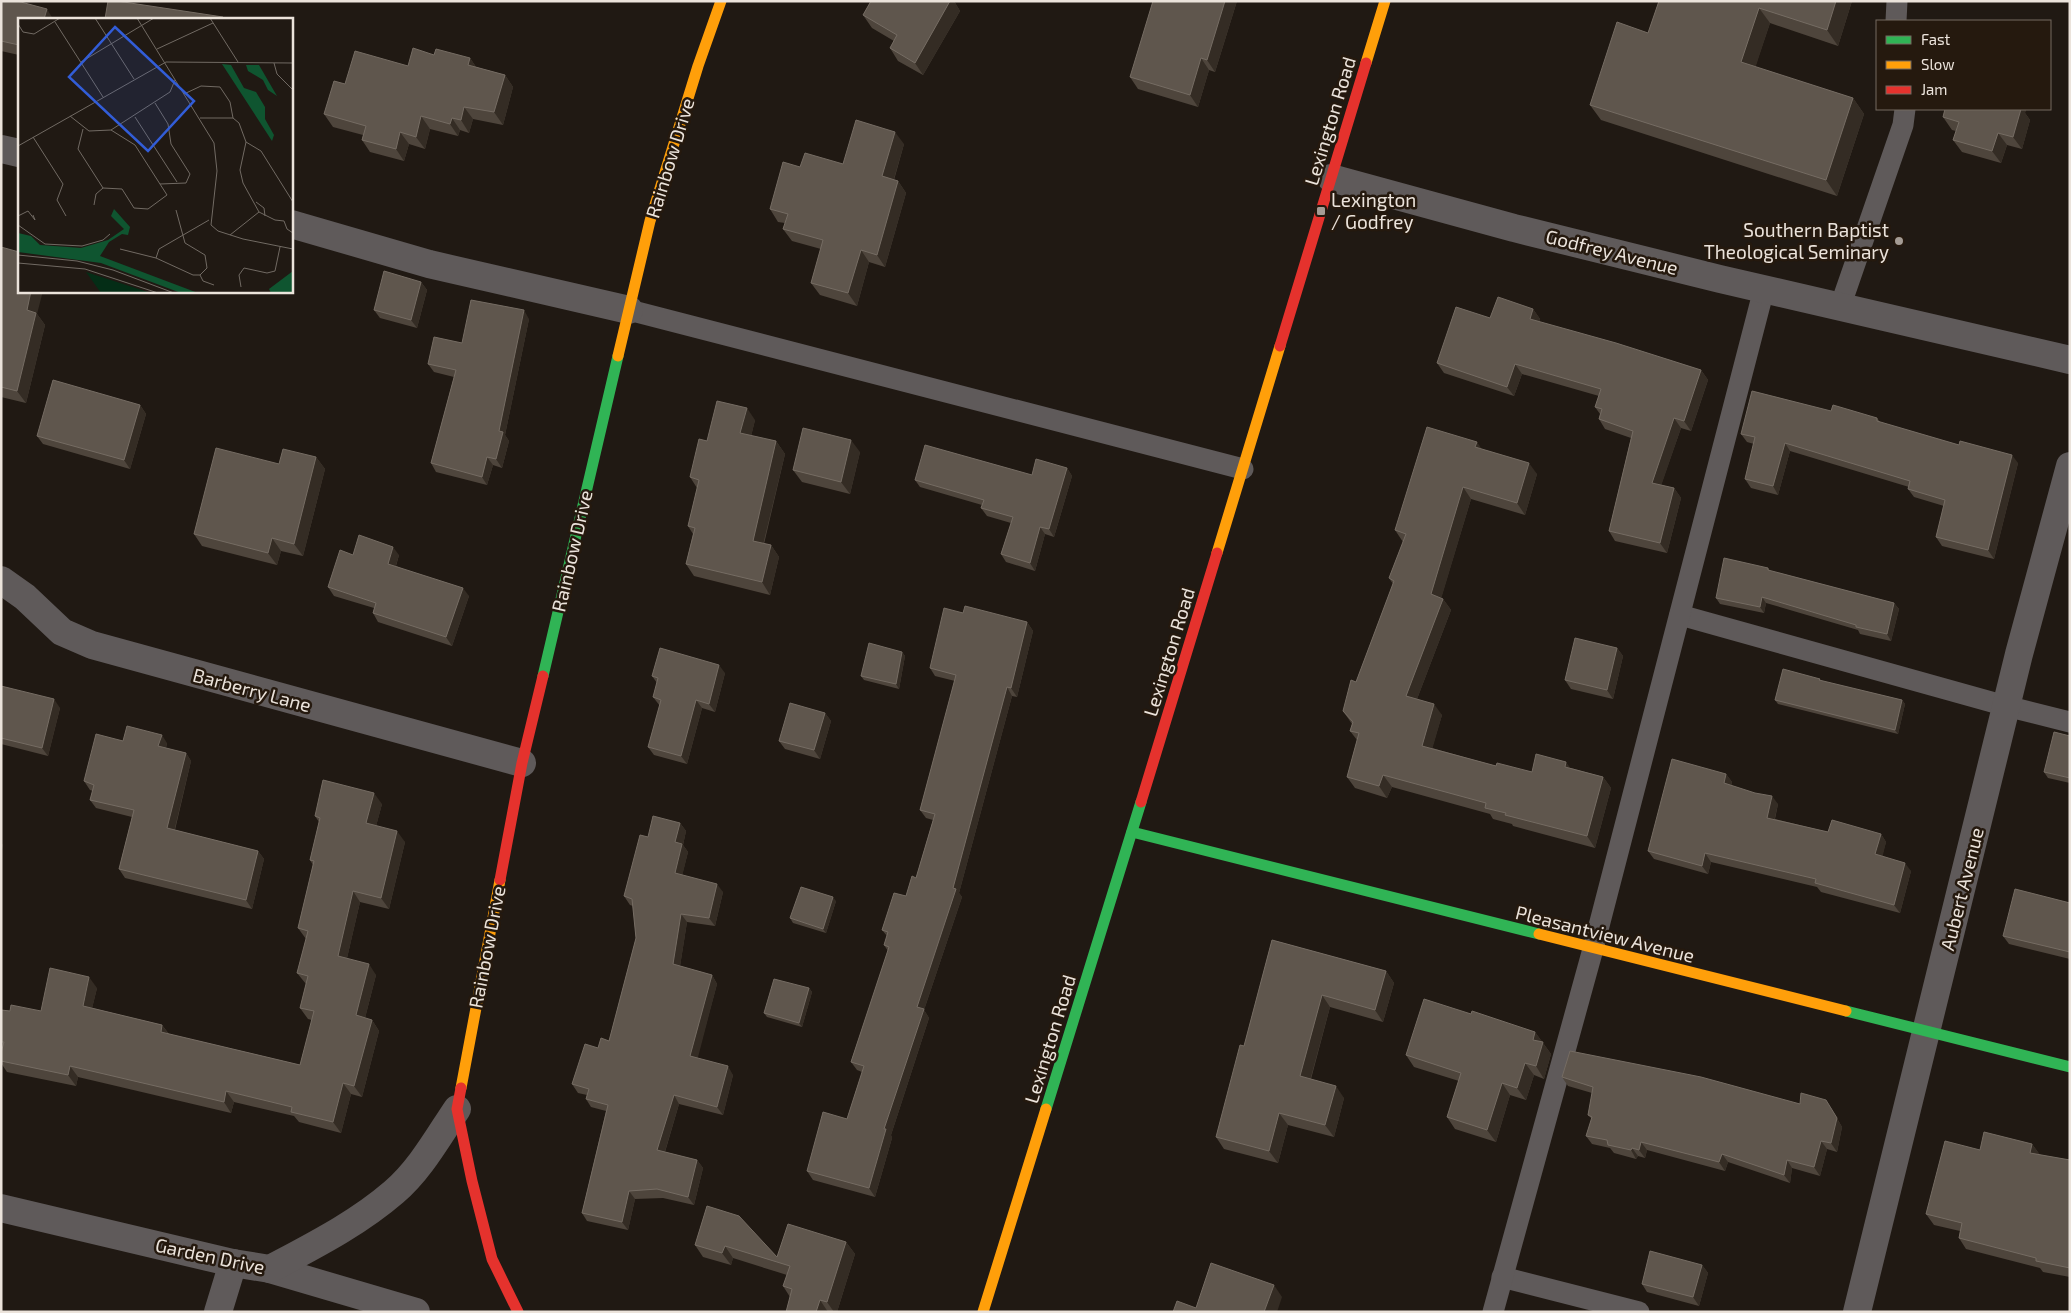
<svg xmlns="http://www.w3.org/2000/svg" width="2071" height="1313" font-family="'Exo 2',sans-serif">
<style>
.lines{fill:none;stroke-linecap:round;stroke-linejoin:round}
.lane{stroke:#5f5a5a;stroke-width:21}
.street{stroke:#5f5a5a;stroke-width:28}
.fast{stroke:#30b455;stroke-width:11}
.slow{stroke:#ff9f0a;stroke-width:11}
.jam{stroke:#e5322d;stroke-width:11}
.wall{fill:#4e453c}
.shaded-wall{fill:#342c24}
.building{fill:#5f564d;stroke:#756c63}
.poi-dot{fill:#a49c95;stroke:#25190e;stroke-width:2}
.labels{text-anchor:middle;stroke-width:5;stroke-linejoin:round;paint-order:stroke}
.street-label{font-size:19px;fill:#ebe3db;stroke:#25190e}
.poi-label{font-size:19px;fill:#ebe3db;stroke:#25190e;text-anchor:start}
.inset-road{fill:none;stroke:#716a63;stroke-width:1}
.view{fill:#325dd8;fill-opacity:0.15;stroke:#325dd8;stroke-width:2.5}
.inset-edge{fill:none;stroke:#ebe3db;stroke-width:2.5}
</style>
<rect width="100%" height="100%" fill="#201913"/>
<g class="lines">
<g class="lane">
<path d="M 1896,21 L 1897,1"/>
<path d="M 1840,307 L 1903,125 L 1905,109"/>
<path d="M 629,310 L 1243,469"/>
<path d="M 1680,615 L 2006,706 L 2070,722"/>
<path d="M 1502,1277 L 1639,1312"/>
<path d="M 1493,1312 L 1593,949 L 1764,289"/>
</g>
<g class="street">
<path d="M 1,149 L 19,153"/>
<path d="M 1331,178 L 1514,228 L 1720,279 L 2070,360"/>
<path d="M 291,224 L 429,264 L 629,310"/>
<path d="M 1,580 L 25,597 L 62,632 L 92,645 L 522,763"/>
<path d="M 1,1208 L 233,1263 L 270,1269 L 416,1312"/>
<path d="M 270,1269 C 313,1246 357,1224 394,1192 C 420,1170 438,1137 457,1109"/>
<path d="M 218,1312 L 233,1263"/>
<path d="M 1857,1312 L 2019,654 L 2070,466"/>
</g>
<g class="fast">
<path d="M 543,676 L 618,356"/>
<path d="M 1132,832 L 1539,934"/>
<path d="M 1846,1011 L 2070,1067"/>
<path d="M 1046,1109 L 1141,802"/>
</g>
<g class="slow">
<path d="M 1366,63 L 1385,1"/>
<path d="M 618,356 L 650,221 L 698,66 L 721,1"/>
<path d="M 1217,553 L 1280,346"/>
<path d="M 1539,934 L 1846,1011"/>
<path d="M 461,1088 L 500,880"/>
<path d="M 983,1312 L 1046,1109"/>
</g>
<g class="jam">
<path d="M 1280,346 L 1366,63"/>
<path d="M 1141,802 L 1217,553"/>
<path d="M 500,880 L 522,763 L 543,676"/>
<path d="M 461,1088 L 457,1109 L 472,1181 L 492,1259 L 518,1312"/>
</g>
</g>
<g class="wall">
<path d="M 1,1 L 19,19 L 19,55 L 1,51 Z"/>
<path d="M 871,1 L 954,1 L 960,11 L 923,75 L 898,61 L 890,48 L 894,41 L 872,28 L 863,15 Z"/>
<path d="M 1237,1 L 1215,72 L 1209,70 L 1198,107 L 1138,89 L 1130,77 Z"/>
<path d="M 1659,1 L 1852,1 L 1838,46 L 1770,23 L 1755,67 L 1853,98 L 1864,114 L 1837,196 L 1601,120 L 1590,105 L 1648,33 Z"/>
<path d="M 434,55 L 470,58 L 476,67 L 505,75 L 513,87 L 503,125 L 473,119 L 469,133 L 460,130 L 458,136 L 430,129 L 425,149 L 409,144 L 404,161 L 370,152 L 362,140 L 363,135 L 333,127 L 324,114 L 345,84 L 408,66 Z"/>
<path d="M 1945,109 L 2026,109 L 2025,113 L 2030,120 L 2022,149 L 2007,145 L 2001,163 L 1962,152 L 1953,140 L 1956,131 L 1952,130 L 1943,117 Z"/>
<path d="M 904,144 L 894,180 L 898,181 L 906,193 L 885,267 L 869,262 L 857,306 L 820,295 L 811,283 L 821,249 L 792,241 L 783,229 L 785,223 L 778,222 L 770,209 L 800,167 L 843,164 Z"/>
<path d="M 1,247 L 37,314 L 45,325 L 26,403 L 1,397 Z"/>
<path d="M 421,282 L 427,290 L 417,328 L 380,318 L 374,310 Z"/>
<path d="M 1533,309 L 1540,319 L 1539,322 L 1701,370 L 1708,380 L 1691,431 L 1681,428 L 1661,485 L 1674,488 L 1681,498 L 1667,553 L 1615,541 L 1609,531 L 1631,438 L 1605,429 L 1599,419 L 1600,414 L 1595,407 L 1599,396 L 1522,374 L 1514,396 L 1444,373 L 1437,363 L 1490,318 Z"/>
<path d="M 529,319 L 505,435 L 509,441 L 502,468 L 493,465 L 487,485 L 436,472 L 431,463 L 454,377 L 434,372 L 428,364 L 462,343 Z"/>
<path d="M 140,405 L 146,414 L 130,469 L 43,444 L 37,436 Z"/>
<path d="M 1831,411 L 1877,418 L 1880,422 L 2018,463 L 1994,559 L 1942,546 L 1936,537 L 1944,506 L 1914,497 L 1908,489 L 1909,487 L 1790,451 L 1778,495 L 1751,488 L 1745,479 L 1754,444 L 1747,442 L 1741,434 Z"/>
<path d="M 755,420 L 751,436 L 776,441 L 785,454 L 764,544 L 771,545 L 779,557 L 770,595 L 694,576 L 686,564 L 693,534 L 688,526 L 697,488 L 690,477 L 707,441 Z"/>
<path d="M 1482,449 L 1537,474 L 1525,515 L 1471,499 L 1441,598 L 1443,599 L 1451,610 L 1417,699 L 1442,715 L 1432,748 L 1496,766 L 1532,772 L 1571,768 L 1603,777 L 1611,788 L 1595,848 L 1513,826 L 1512,824 L 1493,819 L 1490,814 L 1392,787 L 1387,798 L 1355,788 L 1347,777 L 1357,740 L 1350,731 L 1352,724 L 1343,711 L 1356,682 L 1393,584 L 1389,578 L 1403,542 L 1395,530 Z"/>
<path d="M 860,452 L 850,494 L 802,482 L 793,470 Z"/>
<path d="M 316,457 L 325,469 L 303,556 L 281,551 L 277,565 L 202,546 L 194,534 L 279,464 Z"/>
<path d="M 1067,468 L 1072,476 L 1054,537 L 1045,534 L 1035,571 L 1006,562 L 1001,554 L 1011,523 L 987,516 L 981,508 L 982,505 L 920,487 L 915,480 L 1032,475 Z"/>
<path d="M 353,555 L 399,555 L 396,566 L 469,596 L 452,646 L 378,622 L 373,613 L 374,608 L 334,596 L 328,587 Z"/>
<path d="M 1768,568 L 1770,571 L 1894,603 L 1899,609 L 1891,641 L 1860,634 L 1858,630 L 1766,603 L 1764,613 L 1720,604 L 1716,598 Z"/>
<path d="M 963,613 L 1027,622 L 1033,631 L 1017,697 L 1012,696 L 959,893 L 962,897 L 924,1010 L 929,1018 L 891,1135 L 892,1138 L 875,1197 L 813,1180 L 807,1171 L 847,1119 L 862,1072 L 857,1070 L 851,1062 L 888,951 L 884,945 L 887,936 L 882,930 L 906,896 L 916,878 L 933,820 L 926,818 L 920,810 L 955,681 L 935,676 L 930,668 Z"/>
<path d="M 1617,648 L 1623,656 L 1613,699 L 1571,689 L 1565,680 Z"/>
<path d="M 902,652 L 905,656 L 899,689 L 864,680 L 861,676 Z"/>
<path d="M 725,673 L 715,712 L 702,708 L 687,764 L 654,755 L 648,747 L 660,706 L 653,697 L 657,683 L 652,676 Z"/>
<path d="M 1820,679 L 1821,681 L 1902,700 L 1905,704 L 1898,734 L 1778,704 L 1775,700 Z"/>
<path d="M 1,686 L 60,708 L 48,756 L 1,744 Z"/>
<path d="M 825,713 L 831,721 L 820,759 L 785,749 L 779,741 Z"/>
<path d="M 2070,736 L 2070,783 L 2048,778 L 2044,772 Z"/>
<path d="M 123,741 L 167,743 L 166,748 L 186,753 L 191,761 L 175,830 L 258,851 L 264,859 L 252,909 L 125,878 L 119,869 L 132,817 L 96,808 L 90,800 L 93,791 L 90,790 L 84,781 Z"/>
<path d="M 1726,774 L 1732,782 L 1731,786 L 1778,804 L 1775,819 L 1828,832 L 1881,834 L 1886,842 L 1882,856 L 1911,871 L 1900,913 L 1821,892 L 1817,887 L 1711,862 L 1708,874 L 1654,859 L 1648,851 Z"/>
<path d="M 382,804 L 376,826 L 405,842 L 389,909 L 360,902 L 347,958 L 376,975 L 365,1018 L 372,1020 L 379,1031 L 362,1097 L 351,1094 L 341,1133 L 299,1122 L 294,1116 L 234,1102 L 231,1113 L 78,1077 L 76,1086 L 7,1072 L 1,1063 L 1,1010 L 10,1011 L 41,1011 L 97,988 L 92,1008 L 162,1025 L 169,1034 L 300,1065 L 312,1020 L 308,1019 L 300,1008 L 306,984 L 297,973 L 306,939 L 298,928 L 313,865 L 310,860 L 319,822 L 315,816 Z"/>
<path d="M 680,823 L 686,831 L 683,845 L 688,852 L 682,875 L 723,892 L 715,926 L 687,922 L 680,966 L 712,975 L 717,984 L 697,1058 L 733,1075 L 723,1115 L 679,1104 L 665,1152 L 697,1160 L 703,1168 L 694,1205 L 663,1198 L 635,1199 L 628,1230 L 587,1221 L 582,1213 L 606,1111 L 591,1107 L 586,1099 L 587,1095 L 578,1093 L 572,1084 L 598,1048 L 609,1041 L 636,938 L 633,906 L 630,905 L 624,896 L 648,837 Z"/>
<path d="M 836,901 L 826,933 L 793,923 L 790,918 Z"/>
<path d="M 2070,903 L 2070,959 L 2009,944 L 2003,936 Z"/>
<path d="M 1272,940 L 1386,971 L 1394,983 L 1383,1022 L 1330,1007 L 1311,1079 L 1344,1098 L 1334,1137 L 1288,1125 L 1278,1163 L 1224,1149 L 1216,1137 L 1244,1046 Z"/>
<path d="M 809,988 L 812,992 L 802,1027 L 767,1017 L 764,1013 Z"/>
<path d="M 1471,1014 L 1535,1032 L 1551,1054 L 1544,1079 L 1534,1075 L 1526,1100 L 1510,1095 L 1496,1142 L 1455,1129 L 1447,1117 L 1459,1081 L 1414,1067 L 1406,1055 Z"/>
<path d="M 1562,1077 L 1800,1104 L 1831,1108 L 1842,1127 L 1837,1152 L 1827,1149 L 1820,1176 L 1792,1168 L 1790,1183 L 1728,1162 L 1725,1171 L 1647,1150 L 1645,1158 L 1638,1156 L 1636,1159 L 1614,1153 L 1610,1148 L 1592,1144 L 1586,1136 L 1592,1119 L 1588,1115 L 1592,1093 L 1568,1086 Z"/>
<path d="M 2032,1144 L 2040,1155 L 2070,1160 L 2070,1277 L 2043,1272 L 2040,1268 L 1966,1249 L 1959,1238 L 1960,1231 L 1934,1225 L 1926,1214 L 1980,1150 Z"/>
<path d="M 707,1206 L 777,1257 L 846,1242 L 855,1254 L 837,1312 L 786,1312 L 790,1297 L 783,1286 L 787,1275 L 733,1258 L 731,1265 L 703,1257 L 695,1245 Z"/>
<path d="M 1702,1265 L 1708,1273 L 1699,1306 L 1647,1292 L 1642,1284 Z"/>
</g>
<g class="shaded-wall">
<path d="M 950,1 L 954,1 L 960,11 L 923,75 L 915,63 Z"/>
<path d="M 1225,1 L 1237,1 L 1215,72 L 1207,60 Z"/>
<path d="M 1836,1 L 1852,1 L 1838,46 L 1827,30 Z"/>
<path d="M 1759,8 L 1770,23 L 1752,78 L 1741,62 Z"/>
<path d="M 47,9 L 53,19 L 44,19 Z"/>
<path d="M 470,58 L 478,70 L 468,65 Z"/>
<path d="M 1201,58 L 1209,70 L 1198,107 L 1190,95 Z"/>
<path d="M 505,75 L 513,87 L 503,125 L 494,112 Z"/>
<path d="M 1853,98 L 1864,114 L 1837,196 L 1826,180 Z"/>
<path d="M 464,107 L 473,119 L 469,133 L 461,120 Z"/>
<path d="M 2018,109 L 2026,109 L 2025,113 L 2030,120 L 2022,149 L 2013,137 Z"/>
<path d="M 421,116 L 430,129 L 425,149 L 416,137 Z"/>
<path d="M 452,118 L 460,130 L 458,136 L 450,124 Z"/>
<path d="M 400,132 L 409,144 L 404,161 L 396,149 Z"/>
<path d="M 895,132 L 904,144 L 891,189 L 882,176 Z"/>
<path d="M 1998,133 L 2007,145 L 2001,163 L 1992,151 Z"/>
<path d="M 898,181 L 906,193 L 885,267 L 877,255 Z"/>
<path d="M 861,250 L 869,262 L 857,306 L 848,293 Z"/>
<path d="M 421,282 L 427,290 L 417,328 L 411,320 Z"/>
<path d="M 31,291 L 43,291 L 37,314 L 45,325 L 26,403 L 17,391 L 27,310 Z"/>
<path d="M 1533,309 L 1540,319 L 1537,329 L 1530,319 Z"/>
<path d="M 524,310 L 529,319 L 505,435 L 509,441 L 502,468 L 496,459 L 499,431 Z"/>
<path d="M 1515,364 L 1522,374 L 1514,396 L 1507,387 Z"/>
<path d="M 1701,370 L 1708,380 L 1691,431 L 1684,421 Z"/>
<path d="M 140,405 L 146,414 L 130,469 L 124,460 Z"/>
<path d="M 747,408 L 755,420 L 749,445 L 740,433 Z"/>
<path d="M 1674,418 L 1681,428 L 1659,492 L 1652,483 Z"/>
<path d="M 851,440 L 860,452 L 850,494 L 841,482 Z"/>
<path d="M 776,441 L 785,454 L 761,553 L 753,541 Z"/>
<path d="M 1477,442 L 1485,454 L 1475,447 Z"/>
<path d="M 1785,443 L 1790,451 L 1778,495 L 1773,486 Z"/>
<path d="M 2012,455 L 2018,463 L 1994,559 L 1988,550 Z"/>
<path d="M 316,457 L 325,469 L 303,556 L 294,544 Z"/>
<path d="M 487,457 L 493,465 L 487,485 L 482,477 Z"/>
<path d="M 1529,463 L 1537,474 L 1525,515 L 1517,503 Z"/>
<path d="M 1067,468 L 1072,476 L 1054,537 L 1049,529 Z"/>
<path d="M 1463,487 L 1471,499 L 1439,606 L 1431,594 Z"/>
<path d="M 1674,488 L 1681,498 L 1667,553 L 1660,543 Z"/>
<path d="M 1040,527 L 1045,534 L 1035,571 L 1030,563 Z"/>
<path d="M 272,538 L 281,551 L 277,565 L 268,553 Z"/>
<path d="M 771,545 L 779,557 L 770,595 L 762,582 Z"/>
<path d="M 393,547 L 399,555 L 394,572 L 388,564 Z"/>
<path d="M 463,588 L 469,596 L 452,646 L 446,637 Z"/>
<path d="M 1762,597 L 1766,603 L 1764,613 L 1760,607 Z"/>
<path d="M 1443,599 L 1451,610 L 1414,707 L 1406,696 Z"/>
<path d="M 1894,603 L 1899,609 L 1891,641 L 1887,634 Z"/>
<path d="M 1027,622 L 1033,631 L 1017,697 L 1011,688 Z"/>
<path d="M 1617,648 L 1623,656 L 1613,699 L 1607,690 Z"/>
<path d="M 902,652 L 905,656 L 899,689 L 896,684 Z"/>
<path d="M 719,665 L 725,673 L 715,712 L 709,704 Z"/>
<path d="M 1007,687 L 1012,696 L 959,893 L 962,897 L 924,1010 L 929,1018 L 891,1135 L 892,1138 L 875,1197 L 869,1188 L 884,1129 L 917,1007 L 953,888 Z"/>
<path d="M 54,699 L 60,708 L 48,756 L 42,748 Z"/>
<path d="M 696,700 L 702,708 L 687,764 L 681,756 Z"/>
<path d="M 1902,700 L 1905,704 L 1898,734 L 1895,730 Z"/>
<path d="M 1434,704 L 1442,715 L 1430,757 L 1422,746 Z"/>
<path d="M 825,713 L 831,721 L 820,759 L 814,750 Z"/>
<path d="M 162,735 L 167,743 L 164,755 L 158,746 Z"/>
<path d="M 186,753 L 191,761 L 173,836 L 167,828 Z"/>
<path d="M 1566,762 L 1574,773 L 1565,767 Z"/>
<path d="M 1726,774 L 1732,782 L 1729,792 L 1724,783 Z"/>
<path d="M 1383,775 L 1392,787 L 1387,798 L 1379,786 Z"/>
<path d="M 1603,777 L 1611,788 L 1595,848 L 1587,836 Z"/>
<path d="M 374,793 L 382,804 L 374,834 L 366,823 Z"/>
<path d="M 1772,796 L 1778,804 L 1773,826 L 1767,818 Z"/>
<path d="M 680,823 L 686,831 L 683,845 L 688,852 L 681,881 L 675,873 L 675,842 Z"/>
<path d="M 397,831 L 405,842 L 389,909 L 381,898 Z"/>
<path d="M 1881,834 L 1886,842 L 1881,863 L 1875,854 Z"/>
<path d="M 1,842 L 3,845 L 1,854 Z"/>
<path d="M 258,851 L 264,859 L 252,909 L 246,900 Z"/>
<path d="M 1705,853 L 1711,862 L 1708,874 L 1702,866 Z"/>
<path d="M 1905,863 L 1911,871 L 1900,913 L 1894,905 Z"/>
<path d="M 717,884 L 723,892 L 715,926 L 709,918 Z"/>
<path d="M 353,891 L 360,902 L 345,967 L 338,956 Z"/>
<path d="M 833,897 L 836,901 L 826,933 L 823,929 Z"/>
<path d="M 681,914 L 687,922 L 679,973 L 673,964 Z"/>
<path d="M 369,964 L 376,975 L 363,1026 L 356,1015 Z"/>
<path d="M 1386,971 L 1394,983 L 1383,1022 L 1375,1010 Z"/>
<path d="M 712,975 L 717,984 L 696,1065 L 690,1056 Z"/>
<path d="M 89,977 L 97,988 L 90,1017 L 83,1006 Z"/>
<path d="M 809,988 L 812,992 L 802,1027 L 799,1023 Z"/>
<path d="M 1322,995 L 1330,1007 L 1308,1088 L 1300,1076 Z"/>
<path d="M 372,1020 L 379,1031 L 362,1097 L 354,1086 Z"/>
<path d="M 162,1025 L 170,1036 L 161,1032 Z"/>
<path d="M 1535,1032 L 1551,1054 L 1544,1079 L 1536,1066 L 1533,1040 Z"/>
<path d="M 1525,1063 L 1534,1075 L 1526,1100 L 1517,1088 Z"/>
<path d="M 70,1066 L 78,1077 L 76,1086 L 68,1075 Z"/>
<path d="M 728,1066 L 733,1075 L 723,1115 L 717,1107 Z"/>
<path d="M 343,1083 L 351,1094 L 341,1133 L 333,1122 Z"/>
<path d="M 1502,1083 L 1510,1095 L 1496,1142 L 1487,1130 Z"/>
<path d="M 1336,1086 L 1344,1098 L 1334,1137 L 1325,1125 Z"/>
<path d="M 226,1091 L 234,1102 L 231,1113 L 224,1102 Z"/>
<path d="M 674,1095 L 679,1104 L 663,1158 L 657,1150 Z"/>
<path d="M 1826,1100 L 1842,1127 L 1837,1152 L 1831,1143 Z"/>
<path d="M 1279,1113 L 1288,1125 L 1278,1163 L 1269,1151 Z"/>
<path d="M 1821,1141 L 1827,1149 L 1820,1176 L 1814,1167 Z"/>
<path d="M 1641,1142 L 1647,1150 L 1645,1158 L 1639,1150 Z"/>
<path d="M 2032,1144 L 2040,1155 L 2030,1153 Z"/>
<path d="M 1632,1148 L 1638,1156 L 1636,1159 L 1631,1150 Z"/>
<path d="M 1722,1154 L 1728,1162 L 1725,1171 L 1719,1162 Z"/>
<path d="M 697,1160 L 703,1168 L 694,1205 L 688,1197 Z"/>
<path d="M 1787,1160 L 1792,1168 L 1790,1183 L 1784,1175 Z"/>
<path d="M 629,1191 L 635,1199 L 628,1230 L 622,1222 Z"/>
<path d="M 846,1242 L 855,1254 L 837,1312 L 834,1312 L 827,1302 Z"/>
<path d="M 725,1246 L 733,1258 L 731,1265 L 722,1253 Z"/>
<path d="M 1702,1265 L 1708,1273 L 1699,1306 L 1693,1297 Z"/>
<path d="M 1274,1285 L 1282,1297 L 1277,1312 L 1264,1312 Z"/>
<path d="M 820,1300 L 828,1312 L 816,1312 Z"/>
</g>
<g class="building">
<path d="M 1,1 L 17,1 L 47,9 L 44,19 L 19,19 L 19,45 L 1,41 Z"/>
<path d="M 108,1 L 117,1 L 223,17 L 223,19 L 105,19 Z"/>
<path d="M 871,1 L 950,1 L 915,63 L 890,48 L 897,35 L 863,15 Z"/>
<path d="M 1153,1 L 1225,1 L 1207,60 L 1201,58 L 1190,95 L 1130,77 Z"/>
<path d="M 1659,1 L 1836,1 L 1827,30 L 1759,8 L 1741,62 L 1853,98 L 1826,180 L 1590,105 L 1617,22 L 1648,33 Z"/>
<path d="M 413,48 L 434,55 L 436,49 L 470,58 L 468,65 L 505,75 L 494,112 L 464,107 L 461,120 L 452,118 L 450,124 L 421,116 L 416,137 L 400,132 L 396,149 L 362,140 L 366,126 L 324,114 L 334,81 L 345,84 L 355,51 L 408,66 Z"/>
<path d="M 1945,109 L 2021,109 L 2013,137 L 1998,133 L 1992,151 L 1953,140 L 1959,122 L 1943,117 Z"/>
<path d="M 856,120 L 895,132 L 882,176 L 898,181 L 877,255 L 861,250 L 848,293 L 811,283 L 823,240 L 783,229 L 788,214 L 770,209 L 783,162 L 800,167 L 805,153 L 843,164 Z"/>
<path d="M 1,247 L 19,252 L 19,291 L 31,291 L 27,310 L 36,313 L 17,391 L 1,387 Z"/>
<path d="M 384,271 L 421,282 L 411,320 L 374,310 Z"/>
<path d="M 1498,297 L 1533,309 L 1530,319 L 1616,343 L 1701,370 L 1684,421 L 1674,418 L 1652,483 L 1674,488 L 1660,543 L 1609,531 L 1633,431 L 1599,419 L 1602,409 L 1595,407 L 1601,389 L 1515,364 L 1507,387 L 1437,363 L 1456,307 L 1490,318 Z"/>
<path d="M 471,300 L 524,310 L 499,431 L 503,432 L 496,459 L 487,457 L 482,477 L 431,463 L 456,370 L 428,364 L 434,337 L 462,343 Z"/>
<path d="M 53,380 L 140,405 L 124,460 L 37,436 Z"/>
<path d="M 1752,391 L 1831,411 L 1833,405 L 1877,418 L 1877,421 L 1959,445 L 1960,441 L 2012,455 L 1988,550 L 1936,537 L 1945,500 L 1908,489 L 1910,481 L 1785,443 L 1773,486 L 1745,479 L 1755,437 L 1741,434 Z"/>
<path d="M 717,401 L 747,408 L 740,433 L 776,441 L 753,541 L 771,545 L 762,582 L 686,564 L 695,528 L 688,526 L 699,480 L 690,477 L 699,439 L 707,441 Z"/>
<path d="M 1427,427 L 1477,442 L 1475,447 L 1529,463 L 1517,503 L 1463,487 L 1431,594 L 1443,599 L 1406,696 L 1434,704 L 1422,746 L 1496,766 L 1497,763 L 1532,772 L 1536,754 L 1566,762 L 1565,767 L 1603,777 L 1587,836 L 1505,815 L 1506,813 L 1485,808 L 1486,803 L 1383,775 L 1379,786 L 1347,777 L 1359,733 L 1350,731 L 1353,722 L 1343,711 L 1351,680 L 1356,682 L 1394,581 L 1389,578 L 1406,534 L 1395,530 Z"/>
<path d="M 803,428 L 851,440 L 841,482 L 793,470 Z"/>
<path d="M 925,445 L 1032,475 L 1036,459 L 1067,468 L 1049,529 L 1040,527 L 1030,563 L 1001,554 L 1013,517 L 981,508 L 984,500 L 915,480 Z"/>
<path d="M 216,448 L 279,464 L 283,449 L 316,457 L 294,544 L 272,538 L 268,553 L 194,534 Z"/>
<path d="M 359,535 L 393,547 L 388,564 L 463,588 L 446,637 L 373,613 L 376,603 L 328,587 L 340,550 L 353,555 Z"/>
<path d="M 1724,558 L 1768,568 L 1768,570 L 1894,603 L 1887,634 L 1856,627 L 1856,625 L 1762,597 L 1760,607 L 1716,598 Z"/>
<path d="M 965,606 L 1027,622 L 1011,688 L 1007,687 L 953,888 L 956,889 L 917,1007 L 924,1009 L 884,1129 L 886,1129 L 869,1188 L 807,1171 L 823,1112 L 847,1119 L 864,1066 L 851,1062 L 889,947 L 884,945 L 888,932 L 882,930 L 894,893 L 906,896 L 912,876 L 916,878 L 935,814 L 920,810 L 956,675 L 930,668 L 944,608 L 963,613 Z"/>
<path d="M 1575,638 L 1617,648 L 1607,690 L 1565,680 Z"/>
<path d="M 869,643 L 902,652 L 896,684 L 861,676 Z"/>
<path d="M 660,648 L 719,665 L 709,704 L 696,700 L 681,756 L 648,747 L 661,700 L 653,697 L 658,678 L 652,676 Z"/>
<path d="M 1783,669 L 1820,679 L 1819,680 L 1902,700 L 1895,730 L 1775,700 Z"/>
<path d="M 1,686 L 54,699 L 42,748 L 1,738 Z"/>
<path d="M 790,703 L 825,713 L 814,750 L 779,741 Z"/>
<path d="M 127,726 L 162,735 L 158,746 L 186,753 L 167,828 L 258,851 L 246,900 L 119,869 L 134,810 L 90,800 L 94,785 L 84,781 L 96,734 L 123,741 Z"/>
<path d="M 2054,732 L 2070,736 L 2070,778 L 2044,772 Z"/>
<path d="M 1672,759 L 1726,774 L 1724,783 L 1755,793 L 1772,796 L 1767,818 L 1828,832 L 1832,820 L 1881,834 L 1875,854 L 1905,863 L 1894,905 L 1815,883 L 1816,879 L 1705,853 L 1702,866 L 1648,851 Z"/>
<path d="M 323,780 L 374,793 L 366,823 L 397,831 L 381,898 L 353,891 L 338,956 L 369,964 L 356,1015 L 372,1020 L 354,1086 L 343,1083 L 333,1122 L 291,1112 L 292,1107 L 226,1091 L 224,1102 L 70,1066 L 68,1075 L 1,1061 L 1,1053 L 4,1042 L 1,1042 L 1,1010 L 10,1011 L 11,1005 L 41,1011 L 50,968 L 89,977 L 83,1006 L 162,1025 L 161,1032 L 300,1065 L 314,1011 L 300,1008 L 308,976 L 297,973 L 308,931 L 298,928 L 314,861 L 310,860 L 320,818 L 315,816 Z"/>
<path d="M 653,816 L 680,823 L 675,842 L 682,844 L 675,873 L 717,884 L 709,918 L 681,914 L 673,964 L 712,975 L 690,1056 L 728,1066 L 717,1107 L 674,1095 L 657,1150 L 697,1160 L 688,1197 L 657,1189 L 629,1191 L 622,1222 L 582,1213 L 608,1105 L 586,1099 L 589,1089 L 572,1084 L 585,1044 L 598,1048 L 601,1038 L 609,1041 L 636,938 L 632,899 L 624,896 L 640,835 L 648,837 Z"/>
<path d="M 801,887 L 833,897 L 823,929 L 790,918 Z"/>
<path d="M 2015,889 L 2070,903 L 2070,952 L 2003,936 Z"/>
<path d="M 1272,940 L 1386,971 L 1375,1010 L 1322,995 L 1300,1076 L 1336,1086 L 1325,1125 L 1279,1113 L 1269,1151 L 1216,1137 L 1240,1045 L 1244,1046 Z"/>
<path d="M 774,979 L 809,988 L 799,1023 L 764,1013 Z"/>
<path d="M 1424,999 L 1471,1014 L 1472,1011 L 1535,1032 L 1533,1040 L 1543,1042 L 1536,1066 L 1525,1063 L 1517,1088 L 1502,1083 L 1487,1130 L 1447,1117 L 1461,1073 L 1406,1055 Z"/>
<path d="M 1570,1051 L 1701,1077 L 1800,1104 L 1801,1093 L 1826,1100 L 1837,1118 L 1831,1143 L 1821,1141 L 1814,1167 L 1787,1160 L 1784,1175 L 1722,1154 L 1719,1162 L 1641,1142 L 1639,1150 L 1632,1148 L 1631,1150 L 1608,1145 L 1607,1140 L 1586,1136 L 1592,1117 L 1588,1115 L 1593,1087 L 1562,1077 Z"/>
<path d="M 1984,1132 L 2032,1144 L 2030,1153 L 2070,1160 L 2070,1268 L 2036,1261 L 2036,1258 L 1959,1238 L 1962,1223 L 1926,1214 L 1945,1141 L 1980,1150 Z"/>
<path d="M 707,1206 L 739,1216 L 777,1257 L 788,1224 L 846,1242 L 827,1302 L 820,1300 L 816,1312 L 786,1312 L 792,1289 L 783,1286 L 790,1266 L 725,1246 L 722,1253 L 695,1245 Z"/>
<path d="M 1650,1251 L 1702,1265 L 1693,1297 L 1642,1284 Z"/>
<path d="M 1211,1263 L 1274,1285 L 1264,1312 L 1173,1312 L 1177,1301 L 1196,1308 Z"/>
</g>
<g class="poi-dot">
<rect x="1316" y="206" width="10" height="10" rx="2.5"/>
<circle cx="1899" cy="241" r="5"/>
</g>
<g class="labels">
<g class="street-label">
<text transform="translate(1330 121) rotate(-73)" y="7">Lexington Road</text>
<text transform="translate(670 158) rotate(-73)" y="7">Rainbow Drive</text>
<text transform="translate(1612 252) rotate(14)" y="7">Godfrey Avenue</text>
<text transform="translate(572 551) rotate(-77)" y="7">Rainbow Drive</text>
<text transform="translate(1169 652) rotate(-73)" y="7">Lexington Road</text>
<text transform="translate(252 690) rotate(15)" y="7">Barberry Lane</text>
<text transform="translate(1962 889) rotate(-76)" y="7">Aubert Avenue</text>
<text transform="translate(1605 934) rotate(14)" y="7">Pleasantview Avenue</text>
<text transform="translate(487 947) rotate(-79)" y="7">Rainbow Drive</text>
<text transform="translate(1050 1039) rotate(-73)" y="7">Lexington Road</text>
<text transform="translate(210 1256) rotate(12)" y="7">Garden Drive</text>
</g>
<g class="poi-label">
<text x="1331" y="207">Lexington<tspan x="1331" dy="22">/ Godfrey</tspan></text>
<text x="1889" y="237" text-anchor="end">Southern Baptist<tspan x="1889" dy="22">Theological Seminary</tspan></text>
</g>
</g>
<g transform="translate(18 18)">
<rect width="275" height="275" fill="#201913"/>
<path d="M 68,254 L 133,275 L 83,275 Z" fill="#042d16"/>
<path d="M 204,46 L 213,47 L 226,70 L 238,74 L 247,89 L 247,101 L 256,117 L 254,123 ZM 228,47 L 241,47 L 259,78 L 250,72 L 245,62 L 230,53 ZM 96,191 L 112,209 L 110,217 L 104,216 L 91,224 L 82,238 L 180,275 L 163,275 L 83,245 L 0,234 L 0,215 L 13,218 L 22,227 L 50,229 L 63,230 L 90,222 L 106,211 L 93,198 ZM 275,253 L 275,275 L 253,275 L 251,271 Z" fill="#0f5530"/>
<path class="inset-road" d="M 77,0 L 116,61M 119,0 L 196,125 L 199,153 L 193,207 L 200,213 L 225,221 L 275,231M 192,0 L 220,44M 37,4 L 85,79M 0,6 L 5,14 L 16,16 L 42,0M 139,31 L 195,5M 63,44 L 136,0M 256,45 L 259,56 L 275,72M 166,76 L 183,68 L 202,69 L 212,84 L 215,100M 137,85 L 150,106 L 153,126 L 172,156 L 168,165 L 142,166M 52,98 L 71,113 L 93,112 L 152,74 L 157,62M 117,99 L 159,164M 182,100 L 215,100 L 221,105 L 228,124 L 222,152 L 225,165 L 241,194 L 257,202 L 266,203M 65,111 L 60,131 L 85,170 L 104,171 L 116,190 L 130,191 L 149,177 L 117,127 L 93,112M 15,119 L 45,166 L 39,182 L 48,198M 228,124 L 243,133 L 275,184M 0,128 L 148,44 L 275,45M 238,184 L 246,190 L 247,198M 76,187 L 78,176 L 85,170M 0,198 L 10,193 L 17,202 L 15,197M 266,203 L 269,211 L 275,215M 0,207 L 27,226 L 64,228 L 85,222 L 92,216M 212,217 L 241,194M 102,231 L 138,240M 0,237 L 59,243 L 95,252 L 156,275M 138,240 L 175,257 L 182,257 L 189,250 L 187,237 L 167,225 L 158,192M 138,240 L 141,231 L 191,202M 0,245 L 67,251 L 140,275M 182,257 L 185,263 L 196,267M 223,269 L 221,257 L 226,250 L 249,255 L 257,253 L 262,229"/>
<path class="view" d="M 97,9 L 176,83 L 130,133 L 51,59 Z"/>
<rect width="275" height="275" class="inset-edge"/>
</g>
<rect width="2071" height="1313" fill="none" stroke="#ebe3db" stroke-width="5"/>
<rect x="1876" y="20" width="175" height="90" fill="#25190e" stroke="#746a60"/>
<rect x="1886" y="36" width="25" height="8" fill="#30b455" stroke="#746a60"/>
<text x="1921" y="45" font-size="15" fill="#ebe3db">Fast</text>
<rect x="1886" y="61" width="25" height="8" fill="#ff9f0a" stroke="#746a60"/>
<text x="1921" y="70" font-size="15" fill="#ebe3db">Slow</text>
<rect x="1886" y="86" width="25" height="8" fill="#e5322d" stroke="#746a60"/>
<text x="1921" y="95" font-size="15" fill="#ebe3db">Jam</text>
</svg>
